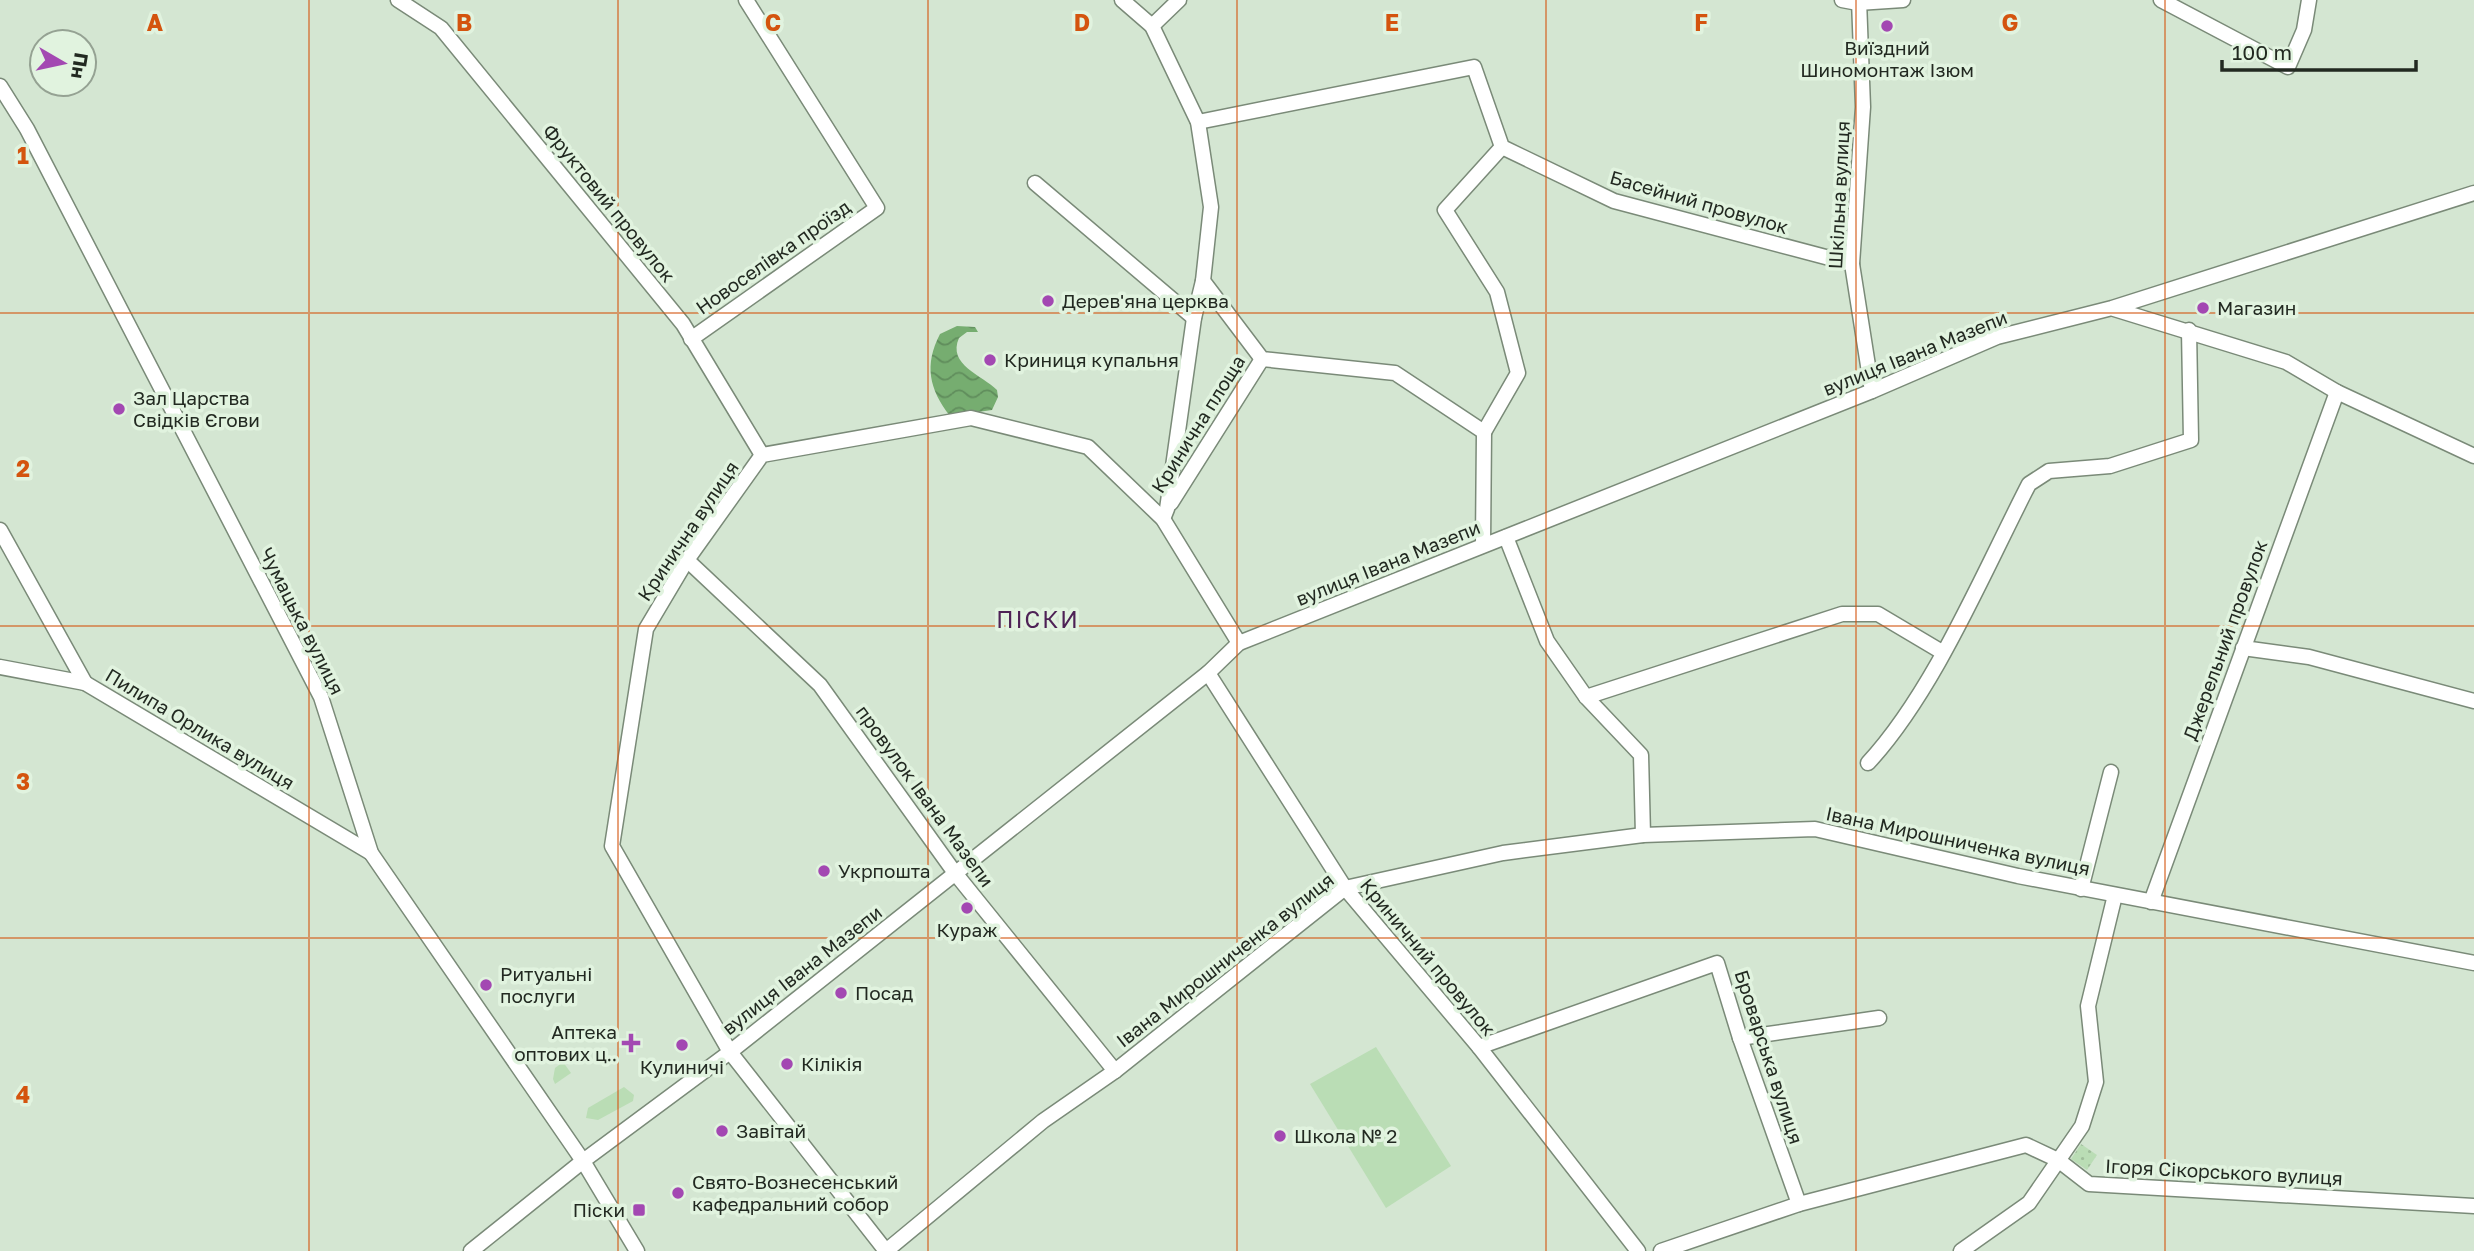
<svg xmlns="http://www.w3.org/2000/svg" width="2474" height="1251" font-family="'Golos Text',sans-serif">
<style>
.green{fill:#baddb5}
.park{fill:url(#park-dots)}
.water{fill:url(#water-waves)}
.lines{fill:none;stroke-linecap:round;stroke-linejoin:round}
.minor-casing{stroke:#7a8a78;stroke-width:17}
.minor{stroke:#fff;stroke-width:14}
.grid{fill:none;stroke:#d4540e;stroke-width:2;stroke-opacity:0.55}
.poi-dot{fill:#a348b2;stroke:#e1f3df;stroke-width:2.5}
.labels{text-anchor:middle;stroke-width:7;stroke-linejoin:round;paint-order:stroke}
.poi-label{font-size:19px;fill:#222921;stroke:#e1f3df;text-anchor:start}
.street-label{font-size:19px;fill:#222921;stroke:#e1f3df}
.quarter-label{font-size:23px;letter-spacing:2px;fill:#4e2256;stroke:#e1f3df}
.grid-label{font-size:23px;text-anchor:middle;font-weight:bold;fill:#d4540e;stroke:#e1f3df;stroke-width:7;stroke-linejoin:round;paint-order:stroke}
</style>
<defs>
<pattern id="park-dots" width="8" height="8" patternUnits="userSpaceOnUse" patternTransform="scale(1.75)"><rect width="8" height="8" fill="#baddb5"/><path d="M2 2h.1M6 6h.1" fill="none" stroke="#a0be9b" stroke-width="1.8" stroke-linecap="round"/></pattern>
<pattern id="water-waves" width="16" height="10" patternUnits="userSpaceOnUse" patternTransform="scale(1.75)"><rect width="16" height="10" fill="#76ad70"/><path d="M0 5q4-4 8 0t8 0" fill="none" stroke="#608d5c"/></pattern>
</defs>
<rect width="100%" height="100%" fill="#d4e6d2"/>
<g class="green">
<path d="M 1376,1047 L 1451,1166 L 1386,1208 L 1310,1084 Z"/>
<path d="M 563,1062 L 571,1073 L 555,1084 L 553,1079 L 555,1068 Z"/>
<path d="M 624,1087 L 634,1095 L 633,1101 L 598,1120 L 586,1118 L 588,1108 Z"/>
</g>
<path class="park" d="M 2081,1144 L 2097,1155 L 2087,1170 L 2071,1159 Z"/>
<path class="water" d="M 957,326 L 975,327 L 978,332 L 967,332 L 959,338 C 947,365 982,375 997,390 L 998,397 L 992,410 L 950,416 C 929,389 924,365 940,334 Z"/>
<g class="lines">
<defs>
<g id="minor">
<path d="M 398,0 L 441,28 L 683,324 L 762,455"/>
<path d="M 1122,0 L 1152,26 L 1198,122 L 1211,207 L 1203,281 L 1262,359 L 1395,373 L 1484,432 L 1483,544"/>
<path d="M 1842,0 L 1858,3 L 1903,0"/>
<path d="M 1859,0 L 1863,107 L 1852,264 L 1872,391"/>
<path d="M 2161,0 L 2288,67 L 2304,30 L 2309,0"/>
<path d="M 1152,26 L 1179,0"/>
<path d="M 0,86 L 27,129 L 321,697 L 371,853 L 583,1161 L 637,1251"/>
<path d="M 1198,122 L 1474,67 L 1502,147 L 1614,201 L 1852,264"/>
<path d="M 1035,183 L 1194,318"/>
<path d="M 2114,309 L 2286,362 L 2337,392 L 2474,456"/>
<path d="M 691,339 L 877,208 L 746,0"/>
<path d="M 1484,432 L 1518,373 L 1497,292 L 1445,210 L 1502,147"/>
<path d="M 1171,503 L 1262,359"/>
<path d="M 1163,519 L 1167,509 L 1194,318 L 1203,281"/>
<path d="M 0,530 L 85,683"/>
<path d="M 1506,537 L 1547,641 L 1586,697 L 1641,755 L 1643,835"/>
<path d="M 687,560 L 820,685 L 955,873 L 1115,1071"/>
<path d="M 2243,648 L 2309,657 L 2474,701"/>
<path d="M 0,667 L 85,683 L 371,853"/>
<path d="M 1208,673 L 1345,888 L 1479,1047 L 1638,1251"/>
<path d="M 1586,697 L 1842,614 L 1878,614 L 1942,652"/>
<path d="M 1868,763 C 1934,692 1984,571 2029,484 L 2049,471 L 2110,466 L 2191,440 L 2189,330"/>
<path d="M 2081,889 L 2111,772"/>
<path d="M 2151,902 L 2337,392"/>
<path d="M 1740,1038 L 1879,1018"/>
<path d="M 1479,1047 L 1717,963 L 1740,1038 L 1799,1204"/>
<path d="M 471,1251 L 583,1161 L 730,1052 L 1208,673 L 1239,643 L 1872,391 L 1997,337 L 2112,308 L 2474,193"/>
<path d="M 886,1251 L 1043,1121 L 1115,1071 L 1345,888 L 1503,853 L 1643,835 L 1815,829 L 2018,876 L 2474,963"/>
<path d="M 886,1251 L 730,1052 L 612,846 L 646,629 L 687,560 L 762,455 L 971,418 L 1088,447 L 1163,519 L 1239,643"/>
<path d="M 1661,1251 L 1799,1204 L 2026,1145 L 2058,1160 L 2089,1184 L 2474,1206"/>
<path d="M 1961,1251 L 2029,1203 L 2082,1126 L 2096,1082 L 2088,1006 L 2115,895"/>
</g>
</defs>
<use href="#minor" class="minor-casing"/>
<use href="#minor" class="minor"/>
</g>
<path class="grid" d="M 309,0 L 309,1251M 618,0 L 618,1251M 928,0 L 928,1251M 1237,0 L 1237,1251M 1546,0 L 1546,1251M 1856,0 L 1856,1251M 2165,0 L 2165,1251M 0,313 L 2474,313M 0,626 L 2474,626M 0,938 L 2474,938"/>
<g class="poi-dot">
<circle cx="1887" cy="26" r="7"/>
<circle cx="1048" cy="301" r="7"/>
<circle cx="2203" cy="308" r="7"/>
<circle cx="990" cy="360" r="7"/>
<circle cx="119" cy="409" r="7"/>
<circle cx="824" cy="871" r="7"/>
<circle cx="967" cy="908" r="7"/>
<circle cx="486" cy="985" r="7"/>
<circle cx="841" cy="993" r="7"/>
<path d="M627.5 1032.5h7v7h7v7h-7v7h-7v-7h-7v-7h7z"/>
<circle cx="682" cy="1045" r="7"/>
<circle cx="787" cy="1064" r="7"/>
<circle cx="722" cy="1131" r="7"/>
<circle cx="1280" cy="1136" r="7"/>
<circle cx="678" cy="1193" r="7"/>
<rect x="632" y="1203" width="14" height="14" rx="3.5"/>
</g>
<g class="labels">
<g class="poi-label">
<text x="1887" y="55" text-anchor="middle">Виїздний<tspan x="1887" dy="22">Шиномонтаж Ізюм</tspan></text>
<text x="1062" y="308">Дерев'яна церква</text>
<text x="2217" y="315">Магазин</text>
<text x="1004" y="367">Криниця купальня</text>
<text x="133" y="405">Зал Царства<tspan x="133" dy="22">Свідків Єгови</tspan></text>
<text x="838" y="878">Укрпошта</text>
<text x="967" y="937" text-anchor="middle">Кураж</text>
<text x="500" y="981">Ритуальні<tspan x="500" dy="22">послуги</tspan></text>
<text x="855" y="1000">Посад</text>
<text x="617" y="1039" text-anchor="end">Аптека<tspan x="617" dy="22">оптових ц‥</tspan></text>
<text x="801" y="1071">Кілікія</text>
<text x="682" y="1074" text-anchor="middle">Кулиничі</text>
<text x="736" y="1138">Завітай</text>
<text x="1294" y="1143">Школа № 2</text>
<text x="692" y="1189">Свято-Вознесенський<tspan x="692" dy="22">кафедральний собор</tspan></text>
<text x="625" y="1217" text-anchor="end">Піски</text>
</g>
<g class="street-label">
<text transform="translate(1839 195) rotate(-87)" y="7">Шкільна вулиця</text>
<text transform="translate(1699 202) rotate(16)" y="7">Басейний провулок</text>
<text transform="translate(609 203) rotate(51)" y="7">Фруктовий провулок</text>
<text transform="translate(773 257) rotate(-35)" y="7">Новоселівка проїзд</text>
<text transform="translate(1915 353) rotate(-22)" y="7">вулиця Івана Мазепи</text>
<text transform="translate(1198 424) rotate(-58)" y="7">Кринична площа</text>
<text transform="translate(688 531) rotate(-56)" y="7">Кринична вулиця</text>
<text transform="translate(1388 563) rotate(-22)" y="7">вулиця Івана Мазепи</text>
<text transform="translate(302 621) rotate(63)" y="7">Чумацька вулиця</text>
<text transform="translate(2225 640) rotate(-70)" y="7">Джерельний провулок</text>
<text transform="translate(200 729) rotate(31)" y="7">Пилипа Орлика вулиця</text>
<text transform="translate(925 796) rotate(54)" y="7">провулок Івана Мазепи</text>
<text transform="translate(1958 841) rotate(12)" y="7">Івана Мирошниченка вулиця</text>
<text transform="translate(1428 957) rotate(50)" y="7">Криничний провулок</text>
<text transform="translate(1225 960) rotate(-38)" y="7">Івана Мирошниченка вулиця</text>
<text transform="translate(802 970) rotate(-38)" y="7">вулиця Івана Мазепи</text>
<text transform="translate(1769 1057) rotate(72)" y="7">Броварська вулиця</text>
<text transform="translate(2224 1172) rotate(3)" y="7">Ігоря Сікорського вулиця</text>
</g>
<g class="quarter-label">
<text x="1038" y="628">ПІСКИ</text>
</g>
</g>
<g class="grid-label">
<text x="155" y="31">A</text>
<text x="464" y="31">B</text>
<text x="773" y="31">C</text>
<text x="1082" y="31">D</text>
<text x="1392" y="31">E</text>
<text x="1701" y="31">F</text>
<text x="2010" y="31">G</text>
<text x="23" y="164">1</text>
<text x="23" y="477">2</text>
<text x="23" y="790">3</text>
<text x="23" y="1103">4</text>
</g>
<g transform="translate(63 63) rotate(99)"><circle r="33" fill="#e1f3df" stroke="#95a293" stroke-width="2"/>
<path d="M0-5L12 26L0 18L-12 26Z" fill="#a348b2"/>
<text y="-10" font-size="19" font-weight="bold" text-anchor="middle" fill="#222921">Пн</text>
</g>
<path d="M2222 60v10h194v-10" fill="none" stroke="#222921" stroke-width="3.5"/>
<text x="2232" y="60" font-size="21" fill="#222921" stroke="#e1f3df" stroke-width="5" paint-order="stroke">100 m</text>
</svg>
